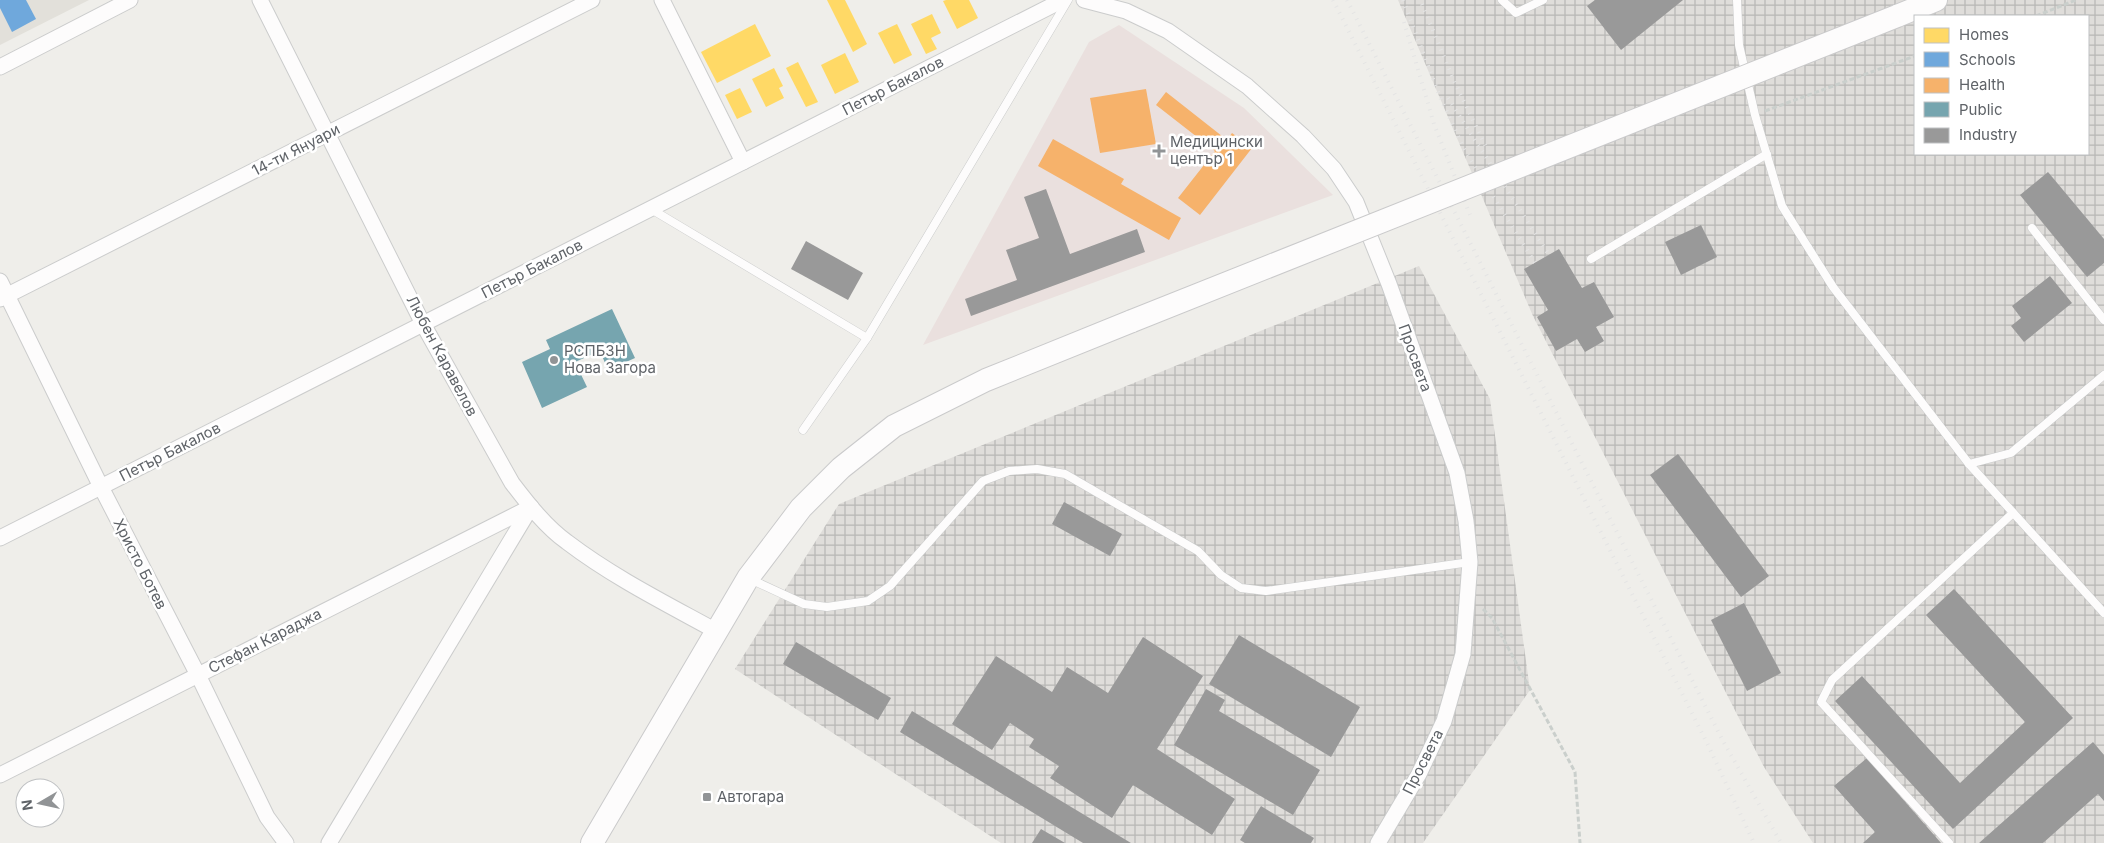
<svg xmlns="http://www.w3.org/2000/svg" width="2104" height="843" font-family="Inter,sans-serif">
<style>
.industrial{fill:url(#industrial-grid);fill-rule:evenodd}
.education{fill:#e2e0da}
.medical{fill:#eae0de}
.homes{fill:#ffd966}
.schools{fill:#6fa8dc}
.health{fill:#f6b26b}
.public{fill:#76a5af}
.industry{fill:#999}
.lines{fill:none;stroke-linecap:round;stroke-linejoin:round}
.lane-casing{stroke:#cbcccc;stroke-width:9}
.street-casing{stroke:#cbcccc;stroke-width:17}
.secondary-casing{stroke:#cacacb;stroke-width:24}
.path{stroke:#cacfcc;stroke-width:3;stroke-dasharray:5 2.5;stroke-linecap:butt}
.lane{stroke:#fdfcfc;stroke-width:8}
.street{stroke:#fdfcfc;stroke-width:15}
.secondary{stroke:#fdfcfc;stroke-width:22}
.rail{stroke:#e4e4e4;stroke-width:4;stroke-dasharray:1 6;stroke-linecap:butt}
.secondary-bridge-casing{stroke:#cacacb;stroke-width:24;stroke-linecap:butt}
.secondary-bridge{stroke:#fdfcfc;stroke-width:22}
.poi-dot{fill:#919496;stroke:#fff;stroke-width:2}
.labels{text-anchor:middle;stroke-width:5;stroke-linejoin:round;paint-order:stroke}
.street-label{font-size:15px;fill:#5f6368;stroke:#fff}
.poi-label{font-size:15px;fill:#5f6368;stroke:#fff;text-anchor:start}
</style>
<defs>
<pattern id="industrial-grid" width="8" height="8" patternUnits="userSpaceOnUse" patternTransform="scale(1.25)"><rect width="8" height="8" fill="#dfddda"/><path d="M0 4h8M4 0v8" fill="none" stroke="#b8b7b5"/></pattern>
</defs>
<rect width="100%" height="100%" fill="#efeeea"/>
<g class="industrial">
<path d="M 1398,0 L 2104,0 L 2104,843 L 1813,843 L 1764,767 L 1533,316 ZM 1915,16 L 2088,16 L 2088,154 L 1915,154 Z"/>
<path d="M 1419,266 L 1490,399 L 1530,690 L 1423,843 L 1001,843 L 735,669 L 839,504 Z"/>
</g>
<path class="education" d="M 0,0 L 89,0 L 0,45 Z"/>
<path class="medical" d="M 1119,25 L 1244,108 L 1333,195 L 923,345 L 1089,42 Z"/>
<g class="homes">
<path d="M 827,0 L 845,0 L 867,44 L 853,52 Z"/>
<path d="M 946,0 L 969,0 L 978,18 L 957,29 L 943,1 Z"/>
<path d="M 932,14 L 941,33 L 931,38 L 937,49 L 926,54 L 911,24 Z"/>
<path d="M 755,24 L 771,56 L 717,83 L 701,52 Z"/>
<path d="M 897,24 L 912,55 L 894,64 L 878,33 Z"/>
<path d="M 845,53 L 859,82 L 835,94 L 821,65 Z"/>
<path d="M 798,62 L 818,102 L 806,107 L 786,68 Z"/>
<path d="M 774,68 L 783,86 L 779,88 L 784,98 L 766,107 L 752,79 Z"/>
<path d="M 740,88 L 752,112 L 737,119 L 725,95 Z"/>
</g>
<path class="schools" d="M 0,0 L 26,0 L 36,19 L 12,32 L 0,8 Z"/>
<g class="health">
<path d="M 1146,89 L 1156,144 L 1100,153 L 1090,98 Z"/>
<path d="M 1166,92 L 1227,140 L 1232,133 L 1252,148 L 1200,215 L 1178,198 L 1215,151 L 1156,105 Z"/>
<path d="M 1053,139 L 1124,179 L 1121,184 L 1181,218 L 1169,240 L 1038,166 Z"/>
</g>
<path class="public" d="M 612,309 L 635,358 L 608,370 L 600,351 L 575,362 L 587,387 L 542,408 L 522,362 L 550,349 L 546,340 Z"/>
<g class="industry">
<path d="M 1595,0 L 1683,0 L 1621,50 L 1587,6 Z"/>
<path d="M 2048,172 L 2104,239 L 2104,263 L 2087,277 L 2020,195 Z"/>
<path d="M 1046,189 L 1070,254 L 1137,229 L 1145,252 L 971,316 L 965,299 L 1017,280 L 1006,250 L 1039,238 L 1024,197 Z"/>
<path d="M 1701,225 L 1717,257 L 1681,275 L 1665,242 Z"/>
<path d="M 806,241 L 863,273 L 848,300 L 791,269 Z"/>
<path d="M 1559,249 L 1582,288 L 1594,282 L 1614,317 L 1596,327 L 1604,341 L 1585,352 L 1577,339 L 1556,351 L 1537,317 L 1548,310 L 1524,269 Z"/>
<path d="M 2050,276 L 2072,303 L 2024,342 L 2011,326 L 2021,318 L 2012,306 Z"/>
<path d="M 1678,454 L 1769,576 L 1741,597 L 1650,475 Z"/>
<path d="M 1064,502 L 1122,534 L 1110,556 L 1052,524 Z"/>
<path d="M 1954,589 L 2073,718 L 1953,829 L 1835,701 L 1862,676 L 1960,783 L 2025,722 L 1926,615 Z"/>
<path d="M 1744,603 L 1781,673 L 1747,691 L 1711,620 Z"/>
<path d="M 1239,635 L 1360,707 L 1331,757 L 1209,684 Z"/>
<path d="M 1143,637 L 1203,676 L 1157,749 L 1235,799 L 1212,835 L 1133,785 L 1112,818 L 1050,778 L 1059,766 L 1029,747 L 1034,739 L 1010,723 L 992,750 L 952,724 L 996,656 L 1052,692 L 1067,667 L 1108,693 Z"/>
<path d="M 796,642 L 891,698 L 878,720 L 783,664 Z"/>
<path d="M 1206,689 L 1225,700 L 1219,711 L 1320,770 L 1293,815 L 1174,745 Z"/>
<path d="M 912,711 L 1131,843 L 1083,843 L 900,732 Z"/>
<path d="M 2093,742 L 2104,755 L 2104,801 L 2098,794 L 2043,843 L 1979,843 Z"/>
<path d="M 1867,758 L 1941,843 L 1863,843 L 1875,832 L 1834,786 Z"/>
<path d="M 1261,806 L 1314,838 L 1311,843 L 1245,843 L 1240,840 Z"/>
<path d="M 1041,829 L 1065,843 L 1032,843 Z"/>
</g>
<g class="lines">
<defs>
<g id="lane">
<path d="M 1502,0 L 1516,13 L 1543,0"/>
<path d="M 1737,0 L 1739,45 L 1755,115 L 1782,206 L 1833,287 L 1969,464 L 2104,613"/>
<path d="M 651,209 L 867,338"/>
<path d="M 2032,228 L 2104,320"/>
<path d="M 1591,259 L 1767,154"/>
<path d="M 803,430 L 867,338 L 1068,0"/>
<path d="M 1969,464 L 2011,453 L 2104,375"/>
<path d="M 750,579 L 804,604 L 827,607 L 868,601 L 890,586 L 983,481 L 1009,471 L 1037,469 L 1065,474 L 1198,551 L 1221,575 L 1241,588 L 1266,591 L 1470,562"/>
<path d="M 1949,843 L 1821,702 L 1832,680 L 2013,513"/>
</g>
<g id="street">
<path d="M 260,0 L 423,324 L 512,483 C 528,504 546,527 567,542 C 613,577 665,603 716,631"/>
<path d="M 662,0 L 743,162"/>
<path d="M 1084,0 L 1126,11 L 1168,31 L 1247,86 L 1303,136 L 1334,169 L 1356,202 L 1389,284 L 1457,473 L 1466,521 L 1470,562 L 1463,654 L 1444,721 L 1419,774 L 1378,843"/>
<path d="M 0,67 L 130,0"/>
<path d="M 0,281 L 101,487 L 198,675 L 267,817 L 286,843"/>
<path d="M 0,299 L 592,0"/>
<path d="M 0,538 L 1063,0"/>
<path d="M 0,775 L 531,507"/>
<path d="M 329,843 L 531,507"/>
</g>
<g id="secondary">
<path d="M 1897,16 L 1936,0"/>
<path d="M 592,843 L 748,578 L 801,508 L 841,468 L 894,426 L 986,380 L 1132,321"/>
</g>
</defs>
<use href="#lane" class="lane-casing"/>
<use href="#street" class="street-casing"/>
<use href="#secondary" class="secondary-casing"/>
<g class="path">
<path d="M 2036,16 L 2076,0"/>
<path d="M 1765,111 L 1915,56"/>
<path d="M 1483,609 L 1492,618 L 1575,772 L 1580,843"/>
</g>
<use href="#lane" class="lane"/>
<use href="#street" class="street"/>
<use href="#secondary" class="secondary"/>
<g class="rail">
<path d="M 1333,0 L 1707,743 L 1754,843"/>
<path d="M 1347,0 L 1723,741 L 1781,843"/>
<path d="M 1403,0 L 1440,97 L 1465,151 L 1535,263"/>
<path d="M 1422,4 L 1454,81 L 1488,151"/>
<path d="M 1404,22 L 1434,124 L 1472,220"/>
<path d="M 1448,98 L 1549,255"/>
</g>
<defs>
<path id="secondary-bridge" d="M 1132,321 L 1897,16"/>
</defs>
<use href="#secondary-bridge" class="secondary-bridge-casing"/>
<use href="#secondary-bridge" class="secondary-bridge"/>
</g>
<g class="poi-dot">
<path d="M1156.5 143.5h5v5h5v5h-5v5h-5v-5h-5v-5h5z"/>
<circle cx="554" cy="360" r="5"/>
<rect x="702" y="792" width="10" height="10" rx="2.5"/>
</g>
<g class="labels">
<g class="street-label">
<text transform="translate(893 86) rotate(-27)" y="5">Петър Бакалов</text>
<text transform="translate(296 150) rotate(-27)" y="5">14-ти Януари</text>
<text transform="translate(532 269) rotate(-27)" y="5">Петър Бакалов</text>
<text transform="translate(442 356) rotate(62)" y="5">Любен Каравелов</text>
<text transform="translate(1415 358) rotate(70)" y="5">Просвета</text>
<text transform="translate(170 452) rotate(-27)" y="5">Петър Бакалов</text>
<text transform="translate(140 564) rotate(63)" y="5">Христо Ботев</text>
<text transform="translate(265 641) rotate(-27)" y="5">Стефан Караджа</text>
<text transform="translate(1423 762) rotate(-63)" y="5">Просвета</text>
</g>
<g class="poi-label">
<text x="1170" y="147">Медицински<tspan x="1170" dy="17">център 1</tspan></text>
<text x="564" y="356">РСПБЗН<tspan x="564" dy="17">Нова Загора</tspan></text>
<text x="717" y="802">Автогара</text>
</g>
</g>
<rect x="1914" y="15" width="175" height="140" fill="#ffffff" stroke="#bfc1c3"/>
<rect x="1924" y="28" width="25" height="15" fill="#ffd966" stroke="#bfc1c3"/>
<text x="1959" y="40" font-size="15" fill="#5f6368">Homes</text>
<rect x="1924" y="52" width="25" height="15" fill="#6fa8dc" stroke="#bfc1c3"/>
<text x="1959" y="65" font-size="15" fill="#5f6368">Schools</text>
<rect x="1924" y="78" width="25" height="15" fill="#f6b26b" stroke="#bfc1c3"/>
<text x="1959" y="90" font-size="15" fill="#5f6368">Health</text>
<rect x="1924" y="102" width="25" height="15" fill="#76a5af" stroke="#bfc1c3"/>
<text x="1959" y="115" font-size="15" fill="#5f6368">Public</text>
<rect x="1924" y="128" width="25" height="15" fill="#999999" stroke="#bfc1c3"/>
<text x="1959" y="140" font-size="15" fill="#5f6368">Industry</text>
<g transform="translate(40 803) rotate(261)"><circle r="24" fill="#ffffff" stroke="#bfc1c3"/>
<path d="M0-4L9 19L0 12L-9 19Z" fill="#919496"/>
<text y="-8" font-size="14" font-weight="bold" text-anchor="middle" fill="#5f6368">N</text>
</g>
</svg>
